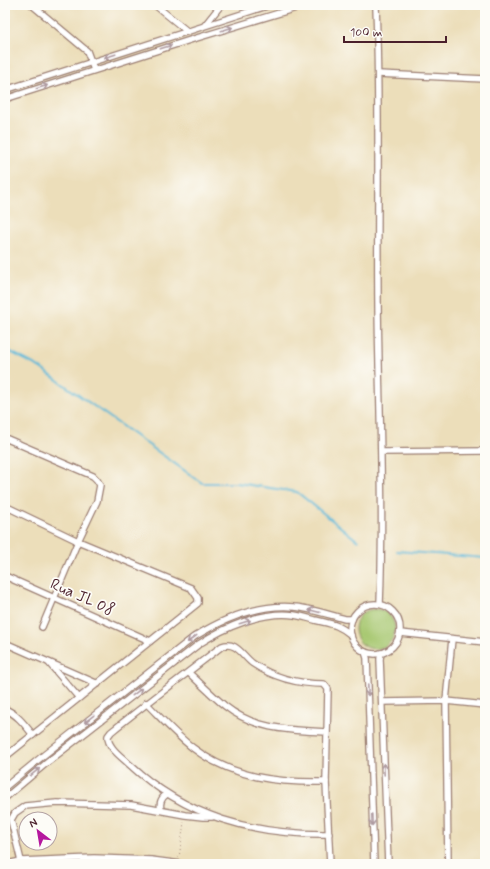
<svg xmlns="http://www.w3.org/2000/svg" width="490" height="869" font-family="Mynerve,sans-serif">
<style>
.green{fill:#a7c871;stroke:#78744e}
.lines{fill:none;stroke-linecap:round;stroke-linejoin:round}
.stream{stroke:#5ab8d8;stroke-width:2}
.street-casing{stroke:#9b7e72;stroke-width:8}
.path{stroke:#9b7e72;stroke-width:1;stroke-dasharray:1 3;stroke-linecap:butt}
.street{stroke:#fff;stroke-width:5.5}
.oneway{stroke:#ae9aa0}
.labels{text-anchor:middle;stroke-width:3.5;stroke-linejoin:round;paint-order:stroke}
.street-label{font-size:16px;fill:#4a1f2b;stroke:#fdfcf7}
</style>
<rect width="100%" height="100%" fill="#fdfcf7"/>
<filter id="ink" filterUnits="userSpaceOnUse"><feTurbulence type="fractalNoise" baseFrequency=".025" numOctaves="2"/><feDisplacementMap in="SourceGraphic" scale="8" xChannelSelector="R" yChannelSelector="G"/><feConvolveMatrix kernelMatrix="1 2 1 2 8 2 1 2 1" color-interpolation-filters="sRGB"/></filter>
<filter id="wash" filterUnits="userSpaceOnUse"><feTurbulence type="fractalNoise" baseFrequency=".012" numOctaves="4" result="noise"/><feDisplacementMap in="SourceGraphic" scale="16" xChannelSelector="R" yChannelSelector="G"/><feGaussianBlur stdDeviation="0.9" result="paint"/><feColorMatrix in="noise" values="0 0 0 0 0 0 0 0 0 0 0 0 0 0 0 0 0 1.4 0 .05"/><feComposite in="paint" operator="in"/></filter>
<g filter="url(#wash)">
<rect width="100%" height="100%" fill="#ecdeba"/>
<circle class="green" cx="375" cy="629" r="20"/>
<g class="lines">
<g class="stream">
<path d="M 5,349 L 39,367 L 202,483 L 237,483 L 297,492 L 358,541"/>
<path d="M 397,551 L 485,558"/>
</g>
</g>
</g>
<g filter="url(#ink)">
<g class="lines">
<defs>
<g id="street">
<path d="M 32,5 L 87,51 L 94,70"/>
<path d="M 155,5 L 187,31"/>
<path d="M 375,5 L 376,7 C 380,106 377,204 378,303 C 379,403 384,504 380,604"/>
<path d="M 205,25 L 221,5"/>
<path d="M 378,74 L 485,79"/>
<path d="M 5,83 L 7,89"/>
<path d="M 5,90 L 270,5"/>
<path d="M 5,99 L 190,40 L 306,5"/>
<path d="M 5,438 L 93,476 L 97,480 L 100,485 L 97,501 L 78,541 L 42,627"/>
<path d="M 382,452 L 485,451"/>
<path d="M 5,506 L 78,541 L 191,588 L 198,598 L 198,603 L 5,757"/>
<path d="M 5,576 L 150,641"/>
<circle cx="375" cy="629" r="25"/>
<path d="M 400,633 L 485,642"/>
<path d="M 5,643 L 98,684"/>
<path d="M 365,652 L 367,658 L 374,864"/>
<path d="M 381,653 L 380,659 L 388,864"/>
<path d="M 49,663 L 79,698"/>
<path d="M 189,673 C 201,684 213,696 225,706 C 255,730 290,730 326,732"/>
<path d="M 382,702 L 446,701 L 485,705"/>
<path d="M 146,703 C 161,718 176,735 193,748 C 232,778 278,783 326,782"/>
<path d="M 5,709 C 17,714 25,725 33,735"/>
<path d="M 5,787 L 44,755 L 194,637 C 223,619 259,604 294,607 C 310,608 329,615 345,619 L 352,619"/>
<path d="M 5,798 L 49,761 L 199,644 C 225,627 262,611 294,615 C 301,616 308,618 315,620 C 331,624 338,624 351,635"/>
<path d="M 161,810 C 159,803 161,798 167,794"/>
<path d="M 329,834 C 253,835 186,817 129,764 C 122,757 107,747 108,736 L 111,732 C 148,702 185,675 222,646 C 236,641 242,655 252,663 C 274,678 297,684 324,684 L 328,689 L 326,782 L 330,864"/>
<path d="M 21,861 L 11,820 L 15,813 L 25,806 L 57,803 L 131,805 L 185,815 L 203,817 L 212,817"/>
<path d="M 7,864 L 21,861 L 94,858 L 151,860 L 181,864"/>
<path d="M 448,864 L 446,701 L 452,639"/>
</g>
</defs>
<use href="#street" class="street-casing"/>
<path class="path" d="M 179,858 L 184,822"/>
<use href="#street" class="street"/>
</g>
<defs><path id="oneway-shaft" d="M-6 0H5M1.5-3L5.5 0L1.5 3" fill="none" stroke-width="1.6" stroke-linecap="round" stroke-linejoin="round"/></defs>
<g class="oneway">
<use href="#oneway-shaft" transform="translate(227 29) rotate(-17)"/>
<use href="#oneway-shaft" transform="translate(166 47) rotate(-18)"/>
<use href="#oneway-shaft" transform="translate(110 56) rotate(162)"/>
<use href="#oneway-shaft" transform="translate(42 87) rotate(-18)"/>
<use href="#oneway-shaft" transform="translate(314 611) rotate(-166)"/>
<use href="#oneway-shaft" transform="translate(245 622) rotate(-17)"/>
<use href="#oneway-shaft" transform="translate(192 639) rotate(143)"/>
<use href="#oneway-shaft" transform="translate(368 690) rotate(88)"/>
<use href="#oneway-shaft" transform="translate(137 692) rotate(-38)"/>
<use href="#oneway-shaft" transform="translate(89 719) rotate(142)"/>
<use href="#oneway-shaft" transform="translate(384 769) rotate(-92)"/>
<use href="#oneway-shaft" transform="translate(35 772) rotate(-39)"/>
<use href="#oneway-shaft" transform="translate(372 820) rotate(88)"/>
</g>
</g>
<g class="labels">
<g class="street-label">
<text transform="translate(83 596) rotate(24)" y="6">Rua JL 08</text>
</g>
</g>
<rect width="490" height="869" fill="none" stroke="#fdfcf7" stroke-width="20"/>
<g transform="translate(38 831) rotate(329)"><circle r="19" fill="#fdfcf7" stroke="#b5a4a5"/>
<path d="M0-3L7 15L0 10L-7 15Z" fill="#b5179e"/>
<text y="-6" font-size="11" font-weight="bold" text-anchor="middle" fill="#4a1f2b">N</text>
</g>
<path d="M344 36v6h102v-6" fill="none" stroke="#4a1f2b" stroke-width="2"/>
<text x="350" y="36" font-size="12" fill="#4a1f2b" stroke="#fdfcf7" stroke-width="3" paint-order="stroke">100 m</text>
</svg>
